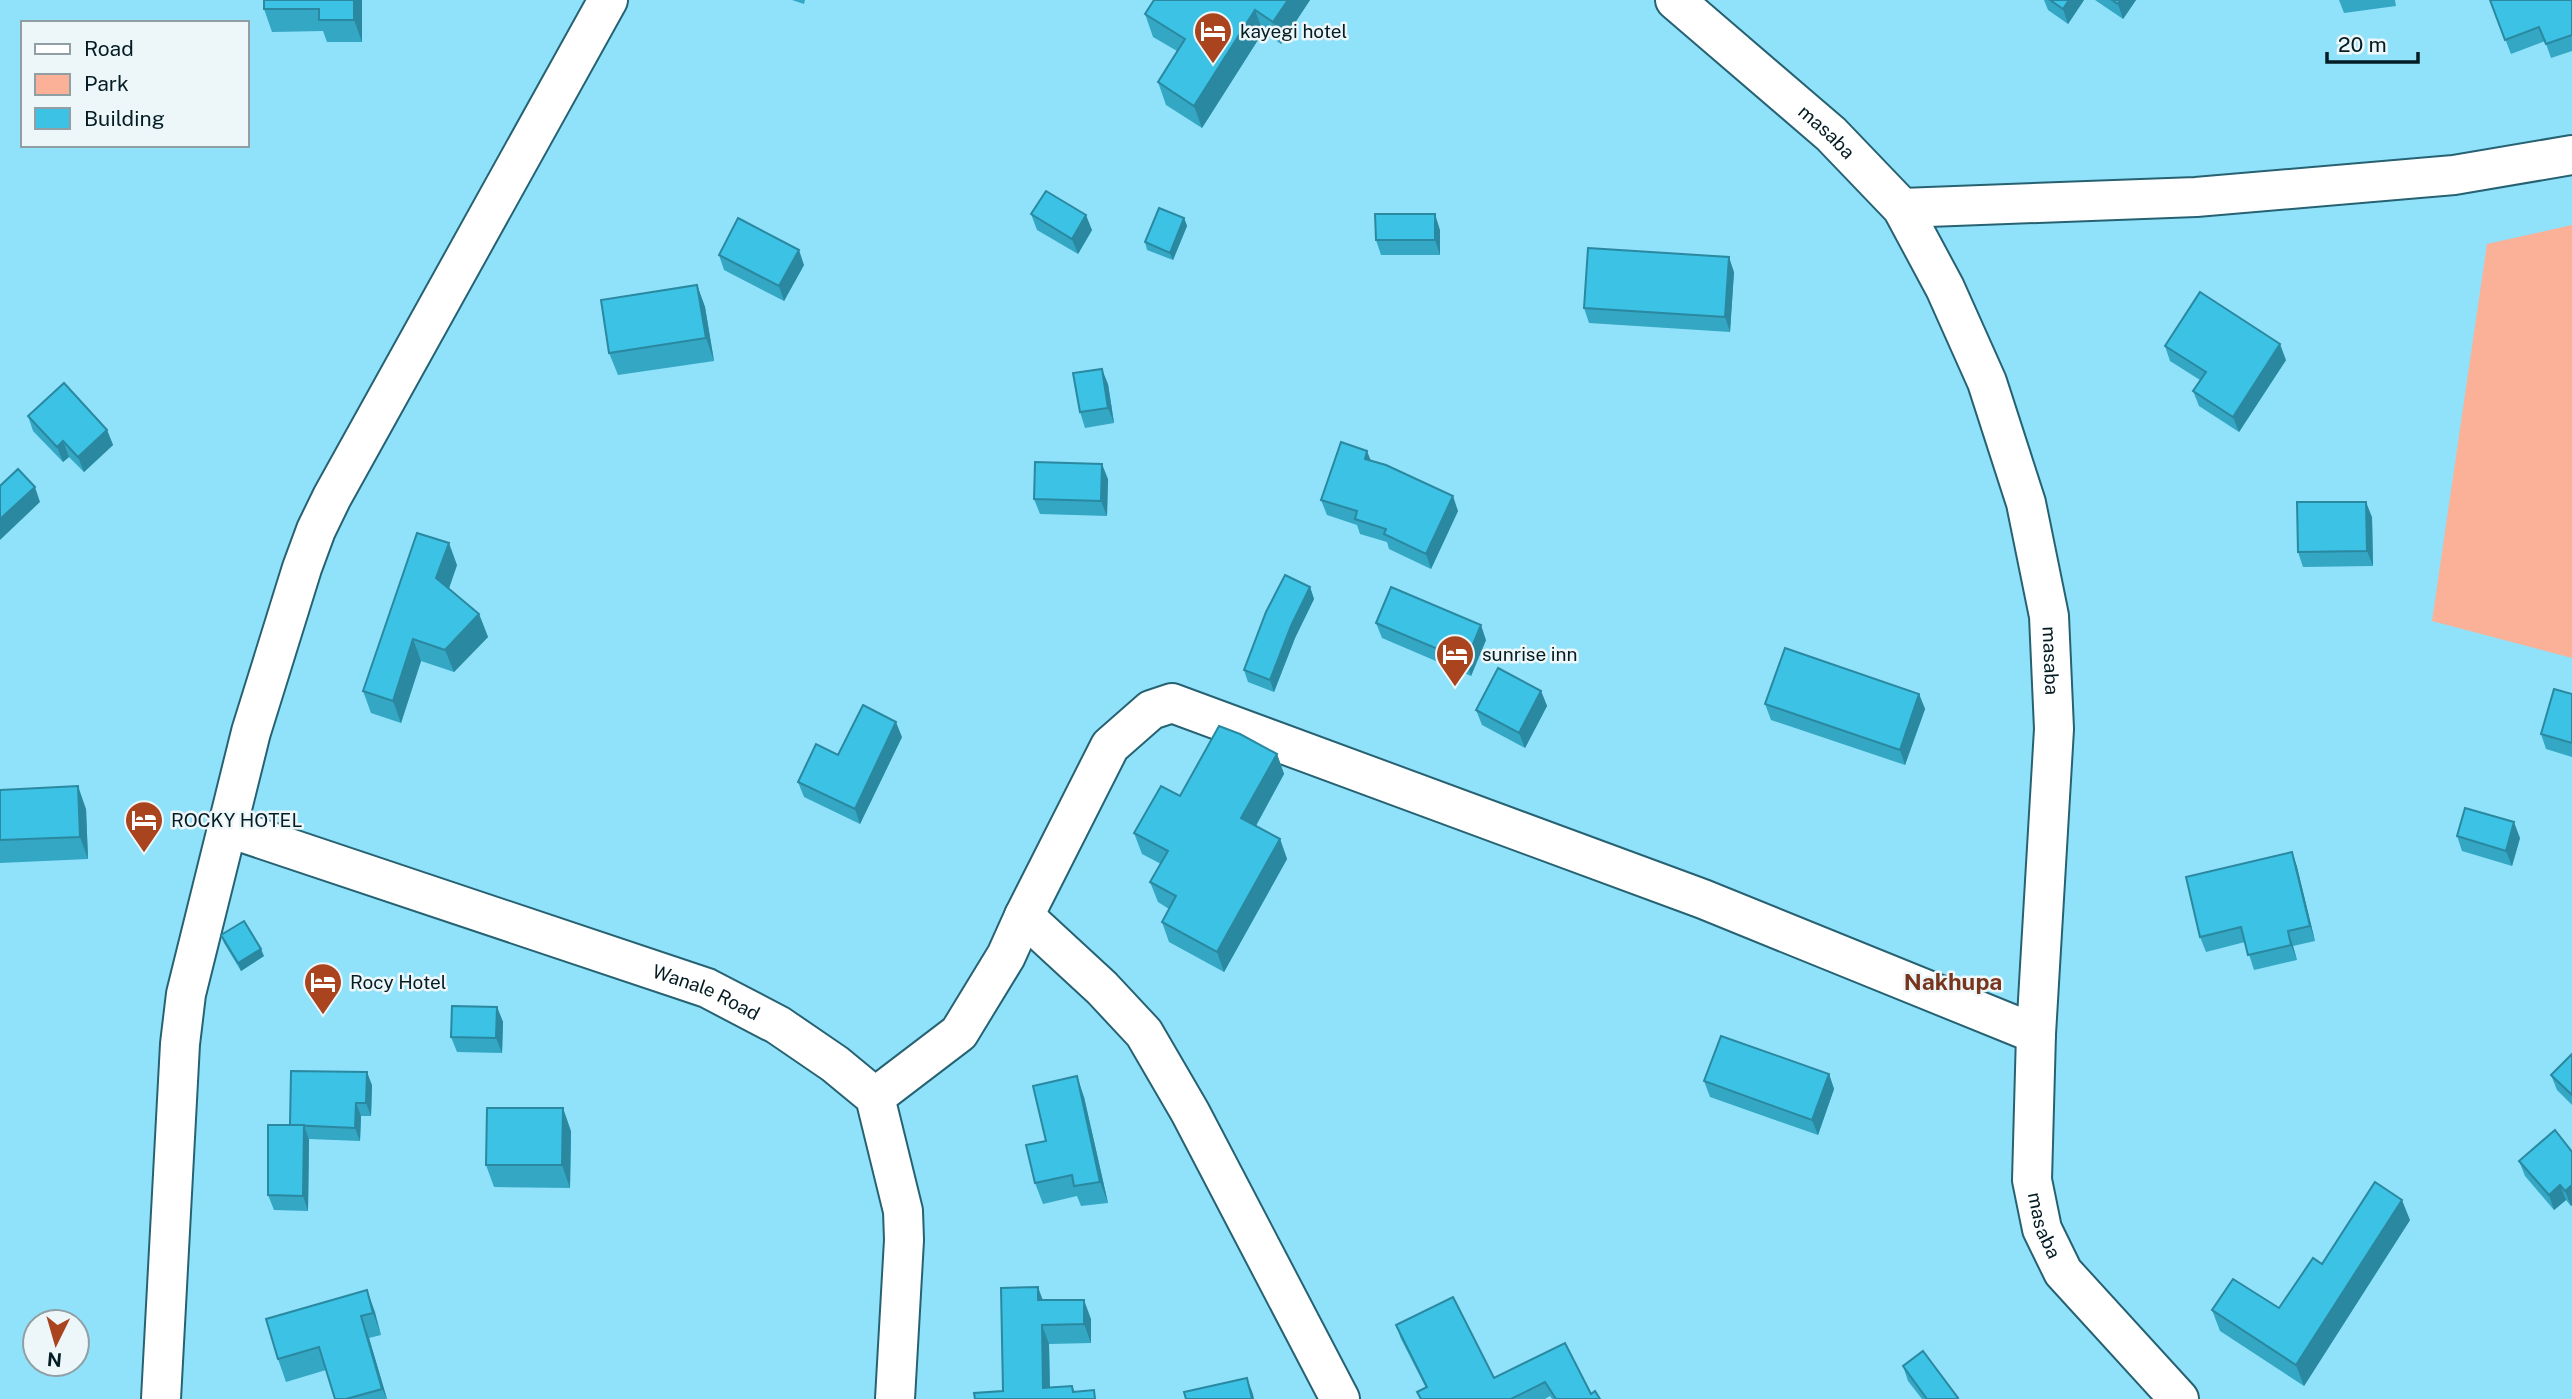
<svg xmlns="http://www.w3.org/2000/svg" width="2572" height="1399" font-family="'Public Sans',sans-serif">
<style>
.green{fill:#fbb098}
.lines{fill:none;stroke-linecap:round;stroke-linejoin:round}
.minor-casing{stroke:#276272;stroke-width:42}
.minor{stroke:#fff;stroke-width:38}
.wall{fill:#34a7c4}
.shaded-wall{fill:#2a88a0}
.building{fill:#3cc2e4;stroke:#2a88a0;stroke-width:2}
.labels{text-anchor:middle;stroke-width:5;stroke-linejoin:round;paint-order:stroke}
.poi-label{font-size:19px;fill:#041c23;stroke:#edf7fa;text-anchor:start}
.street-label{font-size:19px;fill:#041c23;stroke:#edf7fa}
.quarter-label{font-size:23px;font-weight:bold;fill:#78351e;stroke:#edf7fa}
</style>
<rect width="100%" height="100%" fill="#90e2fb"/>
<path class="green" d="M 2572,225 L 2572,658 L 2432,621 L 2487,244 Z"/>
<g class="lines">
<defs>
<g id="minor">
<path id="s1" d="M 1675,0 L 1831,134 L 1902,208 L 1945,288 L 1987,382 L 2026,503 L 2049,616 L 2054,729 L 2036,1034 L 2032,1180 L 2042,1229 L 2063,1272 L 2179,1399"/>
<path d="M 1902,208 L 2196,197 L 2454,175 L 2572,155"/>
<path id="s2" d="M 226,827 L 707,988 L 778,1025 L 835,1064 L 875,1097 L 903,1211 L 904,1240 L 895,1399"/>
<path d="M 1024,916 L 1102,988 L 1144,1033 L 1190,1112 L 1340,1399"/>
<path d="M 875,1097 L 959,1033 L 1006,956 L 1024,916 L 1110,746 L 1151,710 L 1172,703 L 1703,899 L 2036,1034"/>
<path d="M 161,1399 L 180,1044 L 186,994 L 251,732 L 302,568 L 316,530 L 332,497 L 608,0"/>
</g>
</defs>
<use href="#minor" class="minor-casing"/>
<use href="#minor" class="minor"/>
</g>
<g class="wall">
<path d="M 362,0 L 362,42 L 327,42 L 323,31 L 272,32 L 264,9 Z"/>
<path d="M 792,0 L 805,0 L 804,4 Z"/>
<path d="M 1154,0 L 1310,0 L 1281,44 L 1263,32 L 1202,128 L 1166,105 L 1158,82 L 1177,51 L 1153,37 L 1145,14 Z"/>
<path d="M 2044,0 L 2084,0 L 2068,24 L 2048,10 Z"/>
<path d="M 2095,0 L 2136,0 L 2123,19 Z"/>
<path d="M 2339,0 L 2395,0 L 2396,6 L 2344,13 Z"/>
<path d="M 2490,0 L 2572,0 L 2572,51 L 2551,58 L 2545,41 L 2511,54 Z"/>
<path d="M 1031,214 L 1092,230 L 1078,254 L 1037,230 Z"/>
<path d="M 1184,218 L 1187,226 L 1173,260 L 1147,250 L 1145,242 Z"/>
<path d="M 1440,230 L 1440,255 L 1381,255 L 1376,240 Z"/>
<path d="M 719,255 L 804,265 L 784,301 L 724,270 Z"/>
<path d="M 1734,272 L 1730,332 L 1589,323 L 1584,308 Z"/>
<path d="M 697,285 L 705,307 L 714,361 L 618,375 L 609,353 Z"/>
<path d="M 2165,346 L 2286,360 L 2239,432 L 2199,406 L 2193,391 L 2200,380 L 2170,361 Z"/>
<path d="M 1108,384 L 1114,423 L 1085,428 L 1080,412 Z"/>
<path d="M 28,416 L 107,430 L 113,445 L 84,472 L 69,457 L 63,462 L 33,431 Z"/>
<path d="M 1371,461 L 1458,511 L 1431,569 L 1389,549 L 1387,542 L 1360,534 L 1357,525 L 1327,515 L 1321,500 Z"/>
<path d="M 1108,479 L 1107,516 L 1040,514 L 1034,499 Z"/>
<path d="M 2372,517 L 2373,566 L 2303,567 L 2298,552 Z"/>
<path d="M 457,565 L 449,588 L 479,614 L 488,637 L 454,672 L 421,661 L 401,723 L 371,713 L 363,691 Z"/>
<path d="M 1310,587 L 1314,599 L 1295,638 L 1274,692 L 1248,682 L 1244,670 Z"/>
<path d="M 1376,623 L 1486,640 L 1471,676 L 1382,638 Z"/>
<path d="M 1541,691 L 1547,706 L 1525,748 L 1482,725 L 1476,710 Z"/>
<path d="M 1919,694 L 1925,709 L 1905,765 L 1771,720 L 1765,704 Z"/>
<path d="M 2572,694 L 2572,757 L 2546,749 L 2541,734 Z"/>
<path d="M 902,737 L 860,824 L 804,797 L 798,782 L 838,755 Z"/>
<path d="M 1277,754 L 1284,774 L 1256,826 L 1280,839 L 1287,859 L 1224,972 L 1169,942 L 1162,922 L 1169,909 L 1158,902 L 1150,882 L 1161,864 L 1142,854 L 1134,833 L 1180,796 Z"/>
<path d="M 0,790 L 86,809 L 88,859 L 0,863 Z"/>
<path d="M 2457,836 L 2520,838 L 2512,866 L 2462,851 Z"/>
<path d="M 2292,852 L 2297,867 L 2315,941 L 2293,946 L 2297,960 L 2254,970 L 2245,942 L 2206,952 L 2200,937 Z"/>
<path d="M 221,935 L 264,956 L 241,971 L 224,943 Z"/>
<path d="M 497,1007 L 503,1022 L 502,1053 L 457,1052 L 451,1037 Z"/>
<path d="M 2572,1054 L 2572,1105 L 2557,1090 L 2551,1075 Z"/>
<path d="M 1829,1074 L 1834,1089 L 1818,1135 L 1710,1097 L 1704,1081 Z"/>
<path d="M 372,1085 L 371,1116 L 361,1116 L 360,1141 L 309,1139 L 308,1211 L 274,1210 L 268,1195 L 290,1125 Z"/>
<path d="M 1084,1097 L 1108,1203 L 1081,1206 L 1077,1196 L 1043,1204 L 1035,1183 L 1046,1141 Z"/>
<path d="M 571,1131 L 570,1188 L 494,1187 L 486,1165 Z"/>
<path d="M 2572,1152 L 2572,1205 L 2571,1206 L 2566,1200 L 2554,1210 L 2525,1176 L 2519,1161 Z"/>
<path d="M 2410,1220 L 2304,1386 L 2220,1331 L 2212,1310 L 2279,1308 L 2322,1264 Z"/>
<path d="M 367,1290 L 381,1335 L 369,1338 L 387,1399 L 335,1399 L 326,1370 L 286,1382 L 278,1359 Z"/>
<path d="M 1043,1300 L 1091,1319 L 1091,1343 L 1049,1344 L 1050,1387 L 1072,1386 L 1075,1392 L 1003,1391 Z"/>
<path d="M 1396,1325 L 1494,1378 L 1565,1343 L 1591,1394 L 1600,1399 L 1552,1399 L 1550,1396 L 1545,1399 L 1420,1399 L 1417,1392 L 1426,1388 L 1401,1339 Z"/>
<path d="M 1903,1366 L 1958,1398 L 1958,1399 L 1922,1399 L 1908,1381 Z"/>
</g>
<g class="shaded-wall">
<path d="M 354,0 L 362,0 L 362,42 L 354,20 Z"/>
<path d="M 1288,0 L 1310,0 L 1281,44 L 1273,22 Z"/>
<path d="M 2069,0 L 2084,0 L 2068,24 L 2063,9 Z"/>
<path d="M 2120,0 L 2136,0 L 2123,19 L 2118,4 Z"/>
<path d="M 1255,10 L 1263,32 L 1202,128 L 1194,106 Z"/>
<path d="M 1435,214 L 1440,230 L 1440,255 L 1435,240 Z"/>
<path d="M 1086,215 L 1092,230 L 1078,254 L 1072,239 Z"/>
<path d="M 1184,218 L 1187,226 L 1173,260 L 1170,253 Z"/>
<path d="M 799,250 L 804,265 L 784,301 L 779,286 Z"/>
<path d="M 1729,257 L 1734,272 L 1730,332 L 1725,317 Z"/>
<path d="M 697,285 L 705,307 L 714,361 L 706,338 Z"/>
<path d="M 2280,344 L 2286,360 L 2239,432 L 2233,417 Z"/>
<path d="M 1102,369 L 1108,384 L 1114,423 L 1108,408 Z"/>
<path d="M 107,430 L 113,445 L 84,472 L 78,457 Z"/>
<path d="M 63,441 L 69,457 L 63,462 L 57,447 Z"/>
<path d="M 1367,451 L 1373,466 L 1365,459 Z"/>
<path d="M 1102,464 L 1108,479 L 1107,516 L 1101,501 Z"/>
<path d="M 35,487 L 40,502 L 0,540 L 0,519 Z"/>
<path d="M 1453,496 L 1458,511 L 1431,569 L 1426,554 Z"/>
<path d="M 2366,502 L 2372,517 L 2373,566 L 2367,551 Z"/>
<path d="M 449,543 L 457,565 L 445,600 L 436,578 Z"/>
<path d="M 1310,587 L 1314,599 L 1295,638 L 1274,692 L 1270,680 L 1291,626 Z"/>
<path d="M 479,614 L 488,637 L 454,672 L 445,650 Z"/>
<path d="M 1481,625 L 1486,640 L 1471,676 L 1466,661 Z"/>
<path d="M 413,639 L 421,661 L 401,723 L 393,701 Z"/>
<path d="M 1541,691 L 1547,706 L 1525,748 L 1519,733 Z"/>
<path d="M 1919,694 L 1925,709 L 1905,765 L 1900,750 Z"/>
<path d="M 896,722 L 902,737 L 860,824 L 855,809 Z"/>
<path d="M 1277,754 L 1284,774 L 1249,838 L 1241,818 Z"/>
<path d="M 78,786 L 86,809 L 88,859 L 80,837 Z"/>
<path d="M 2514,822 L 2520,838 L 2512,866 L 2506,851 Z"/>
<path d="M 1280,839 L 1287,859 L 1224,972 L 1217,952 Z"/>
<path d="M 2292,852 L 2297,867 L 2315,941 L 2310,926 Z"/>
<path d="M 2288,931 L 2293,946 L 2297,960 L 2291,945 Z"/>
<path d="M 261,949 L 264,956 L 241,971 L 238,963 Z"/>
<path d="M 497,1007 L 503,1022 L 502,1053 L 496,1038 Z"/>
<path d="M 367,1072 L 372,1085 L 371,1116 L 366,1103 Z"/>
<path d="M 1829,1074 L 1834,1089 L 1818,1135 L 1812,1120 Z"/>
<path d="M 1077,1076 L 1084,1097 L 1108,1203 L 1100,1182 Z"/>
<path d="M 356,1103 L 361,1116 L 360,1141 L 355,1128 Z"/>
<path d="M 563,1108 L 571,1131 L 570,1188 L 562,1165 Z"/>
<path d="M 304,1125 L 309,1140 L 308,1211 L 303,1196 Z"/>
<path d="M 2560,1185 L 2566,1200 L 2554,1210 L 2549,1195 Z"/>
<path d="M 2572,1185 L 2572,1205 L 2571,1206 L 2565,1191 Z"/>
<path d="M 2402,1200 L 2410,1220 L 2304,1386 L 2296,1365 Z"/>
<path d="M 1038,1287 L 1045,1306 L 1038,1300 Z"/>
<path d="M 367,1290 L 375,1312 L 381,1335 L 373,1313 Z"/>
<path d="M 1084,1300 L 1091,1319 L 1091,1343 L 1084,1324 Z"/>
<path d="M 361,1316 L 369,1338 L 387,1399 L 382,1389 Z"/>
<path d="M 1042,1325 L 1049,1344 L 1050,1399 L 1043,1388 Z"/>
<path d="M 1247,1378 L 1253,1394 L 1254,1399 L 1252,1399 Z"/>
</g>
<g class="building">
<path d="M 264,0 L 354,0 L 354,20 L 319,20 L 319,9 L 264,9 Z"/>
<path d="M 1154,0 L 1288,0 L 1273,22 L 1255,10 L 1194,106 L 1158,82 L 1185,39 L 1145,14 Z"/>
<path d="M 2050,0 L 2069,0 L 2063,9 Z"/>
<path d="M 2112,0 L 2120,0 L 2118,4 Z"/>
<path d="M 2490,0 L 2572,0 L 2572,35 L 2546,44 L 2539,27 L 2505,40 Z"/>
<path d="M 1046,191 L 1086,215 L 1072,239 L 1031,214 Z"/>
<path d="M 1159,208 L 1184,218 L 1170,253 L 1145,242 Z"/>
<path d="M 1375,214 L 1435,214 L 1435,240 L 1376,240 Z"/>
<path d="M 738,218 L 799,250 L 779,286 L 719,255 Z"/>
<path d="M 1588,248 L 1729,257 L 1725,317 L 1584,308 Z"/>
<path d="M 697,285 L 706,338 L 609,353 L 601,300 Z"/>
<path d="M 2200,292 L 2280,344 L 2233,417 L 2193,391 L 2206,372 L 2165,346 Z"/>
<path d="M 1102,369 L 1108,408 L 1080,412 L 1073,373 Z"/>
<path d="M 64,383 L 107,430 L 78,457 L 63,441 L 57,447 L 28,416 Z"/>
<path d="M 1341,442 L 1367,451 L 1365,459 L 1386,465 L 1453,496 L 1426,554 L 1384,534 L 1386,529 L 1355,519 L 1357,511 L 1321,500 Z"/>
<path d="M 1035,462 L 1102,464 L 1101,501 L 1034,499 Z"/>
<path d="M 18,469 L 35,487 L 0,519 L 0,486 Z"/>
<path d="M 2297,502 L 2366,502 L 2367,551 L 2298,552 Z"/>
<path d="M 417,533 L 449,543 L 436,578 L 479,614 L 445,650 L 413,639 L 393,701 L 363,691 Z"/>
<path d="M 1285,575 L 1310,587 L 1291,626 L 1270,680 L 1244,670 L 1266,612 Z"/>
<path d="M 1391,587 L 1481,625 L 1466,661 L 1376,623 Z"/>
<path d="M 1785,648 L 1919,694 L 1900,750 L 1765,704 Z"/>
<path d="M 1498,668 L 1541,691 L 1519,733 L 1476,710 Z"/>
<path d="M 2554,689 L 2572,694 L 2572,743 L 2541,734 Z"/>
<path d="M 863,705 L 896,722 L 855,809 L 798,782 L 816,744 L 838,755 Z"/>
<path d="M 1219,726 L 1240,734 L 1277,754 L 1241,818 L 1280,839 L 1217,952 L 1162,922 L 1176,896 L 1150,882 L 1168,851 L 1134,833 L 1161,786 L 1180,796 Z"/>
<path d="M 78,786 L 80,837 L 0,840 L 0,790 Z"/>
<path d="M 2465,808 L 2514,822 L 2506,851 L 2457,836 Z"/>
<path d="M 2292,852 L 2310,926 L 2288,931 L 2291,945 L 2248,955 L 2241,927 L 2200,937 L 2186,877 Z"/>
<path d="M 244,921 L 261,949 L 238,963 L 221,935 Z"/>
<path d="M 452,1006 L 497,1007 L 496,1038 L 451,1037 Z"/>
<path d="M 1721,1036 L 1829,1074 L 1812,1120 L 1704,1081 Z"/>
<path d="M 2572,1054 L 2572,1095 L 2551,1075 Z"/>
<path d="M 291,1071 L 367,1072 L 366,1103 L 356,1103 L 355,1128 L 290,1125 Z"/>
<path d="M 1077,1076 L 1100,1182 L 1074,1186 L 1072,1175 L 1035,1183 L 1026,1145 L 1046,1141 L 1033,1086 Z"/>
<path d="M 487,1108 L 563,1108 L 562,1165 L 486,1165 Z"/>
<path d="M 268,1125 L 304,1125 L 303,1196 L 268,1195 Z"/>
<path d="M 2555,1130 L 2572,1152 L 2572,1185 L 2565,1191 L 2560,1185 L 2549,1195 L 2519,1161 Z"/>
<path d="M 2375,1182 L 2402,1200 L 2296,1365 L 2212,1310 L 2233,1279 L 2279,1308 L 2313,1258 L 2322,1264 Z"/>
<path d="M 1038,1287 L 1038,1300 L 1084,1300 L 1084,1324 L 1042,1325 L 1043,1388 L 1072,1386 L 1073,1392 L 1094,1390 L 1095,1399 L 975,1399 L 974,1393 L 1003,1391 L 1001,1288 Z"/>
<path d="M 367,1290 L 373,1313 L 361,1316 L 382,1389 L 346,1399 L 335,1399 L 319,1347 L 278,1359 L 266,1319 Z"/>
<path d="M 1453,1297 L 1494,1378 L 1565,1343 L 1591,1394 L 1595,1391 L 1600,1399 L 1556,1399 L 1545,1382 L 1511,1399 L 1421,1399 L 1417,1392 L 1427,1387 L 1396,1325 Z"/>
<path d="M 1923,1351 L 1958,1398 L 1956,1399 L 1927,1399 L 1903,1366 Z"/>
<path d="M 1247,1378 L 1252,1399 L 1186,1399 L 1184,1392 Z"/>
</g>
<defs>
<symbol id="hotel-pin" viewBox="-11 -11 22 30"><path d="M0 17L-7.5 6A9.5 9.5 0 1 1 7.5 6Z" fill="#aa441e" stroke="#edf7fa"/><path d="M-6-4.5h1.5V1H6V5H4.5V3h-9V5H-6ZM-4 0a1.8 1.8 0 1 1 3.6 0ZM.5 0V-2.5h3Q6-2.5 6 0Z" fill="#fff"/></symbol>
</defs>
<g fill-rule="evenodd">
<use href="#hotel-pin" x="1191" y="9" width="44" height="60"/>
<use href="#hotel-pin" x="1433" y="632" width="44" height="60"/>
<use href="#hotel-pin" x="122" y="798" width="44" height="60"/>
<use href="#hotel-pin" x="301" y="960" width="44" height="60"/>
</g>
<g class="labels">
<g class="poi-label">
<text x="1240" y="38">kayegi hotel</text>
<text x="1482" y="661">sunrise inn</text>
<text x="171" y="827">ROCKY HOTEL</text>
<text x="350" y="989">Rocy Hotel</text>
</g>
<g class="street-label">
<text dy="7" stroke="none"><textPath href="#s1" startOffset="201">masaba</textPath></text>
<text dy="7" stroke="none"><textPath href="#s1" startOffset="789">masaba</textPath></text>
<text dy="7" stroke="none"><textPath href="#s2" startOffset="508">Wanale Road</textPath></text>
<text dy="7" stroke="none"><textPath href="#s1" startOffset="1356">masaba</textPath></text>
</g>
<g class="quarter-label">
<text x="1953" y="990">Nakhupa</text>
</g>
</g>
<rect x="21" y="21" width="228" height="126" fill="#edf7fa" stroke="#909fa4" stroke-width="2"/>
<rect x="35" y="44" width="35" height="10" fill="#ffffff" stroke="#909fa4" stroke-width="2"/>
<text x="84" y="56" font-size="21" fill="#041c23">Road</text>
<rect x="35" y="74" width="35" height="21" fill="#fbb098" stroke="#909fa4" stroke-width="2"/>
<text x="84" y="91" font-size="21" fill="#041c23">Park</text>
<rect x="35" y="108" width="35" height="21" fill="#3cc2e4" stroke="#909fa4" stroke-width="2"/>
<text x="84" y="126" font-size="21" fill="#041c23">Building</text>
<g transform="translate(56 1343) rotate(185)"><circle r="33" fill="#edf7fa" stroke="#909fa4" stroke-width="2"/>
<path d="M0-5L12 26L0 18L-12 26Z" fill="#aa441e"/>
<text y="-10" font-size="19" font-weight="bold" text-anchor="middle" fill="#041c23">N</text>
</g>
<path d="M2327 52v10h91v-10" fill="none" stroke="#041c23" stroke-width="3.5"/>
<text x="2338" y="52" font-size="21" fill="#041c23" stroke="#edf7fa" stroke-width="5" paint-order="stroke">20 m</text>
</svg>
